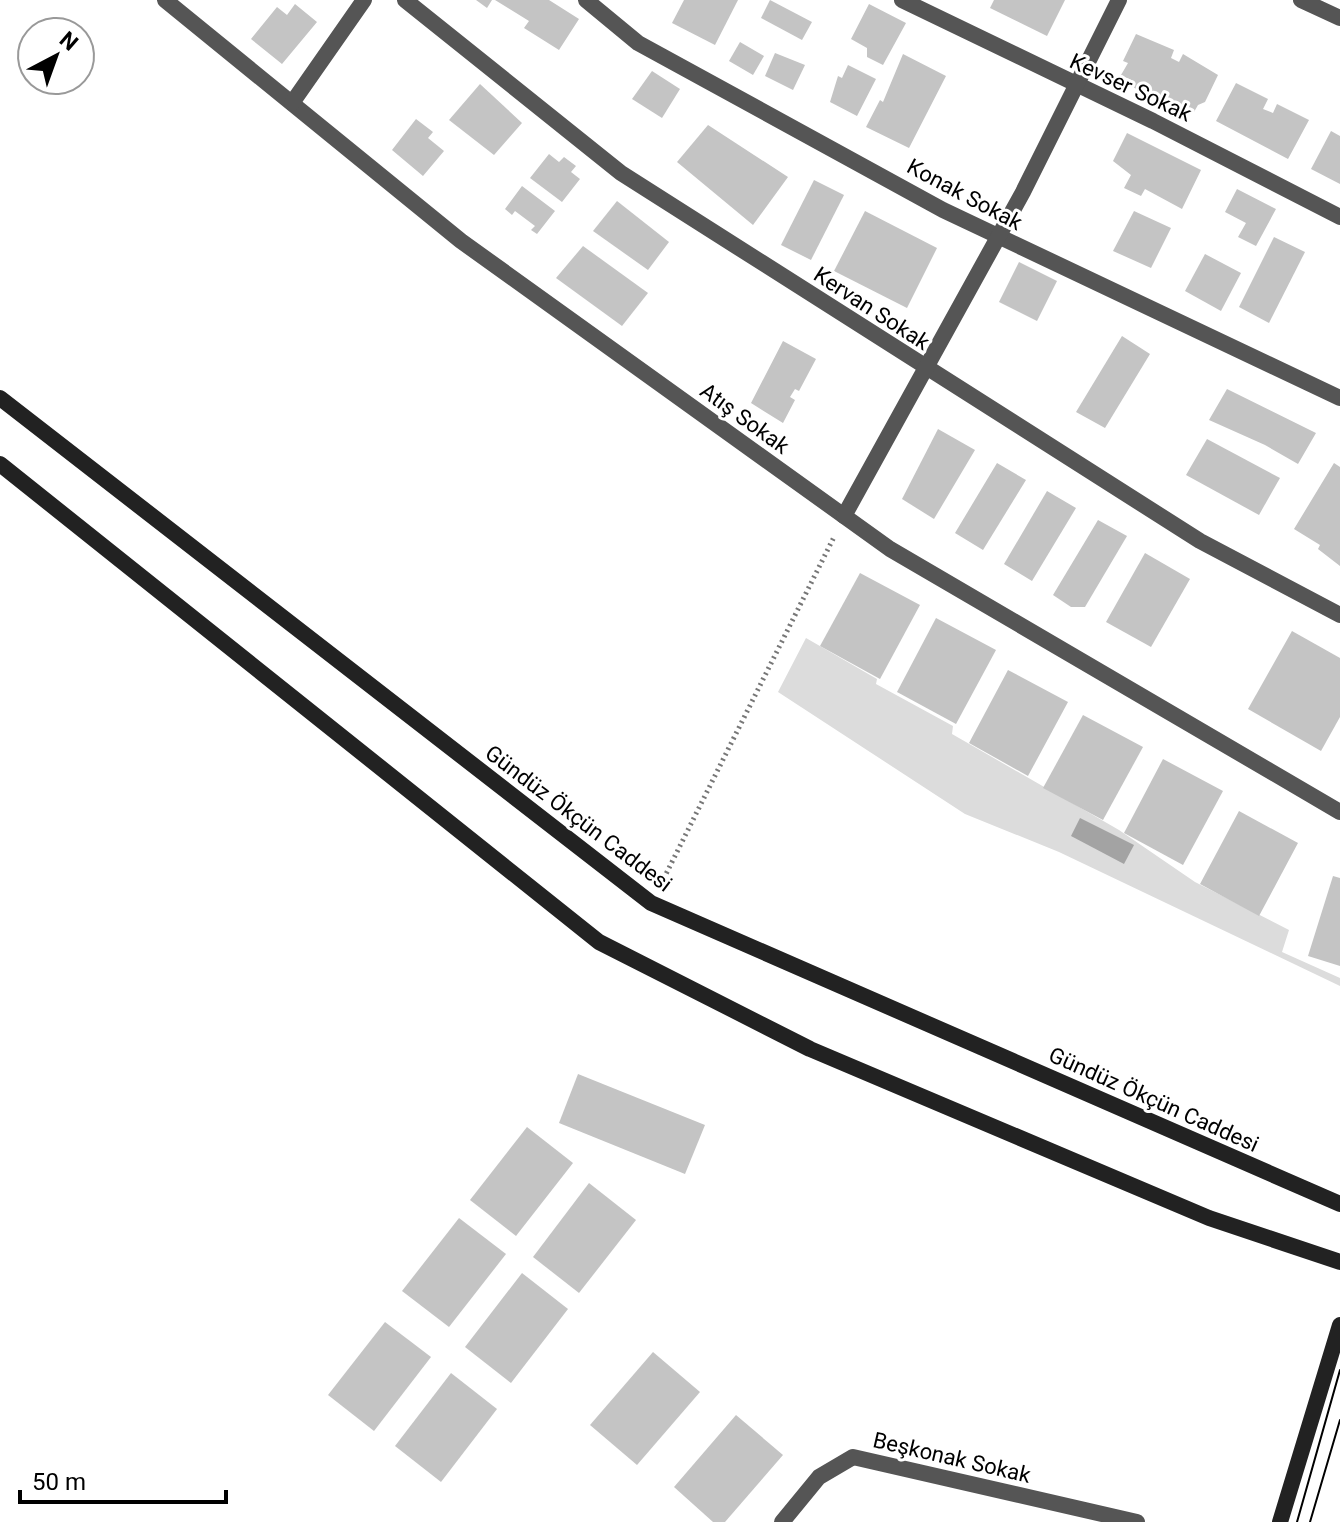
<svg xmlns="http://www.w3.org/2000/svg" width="1340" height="1522" font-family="Roboto,sans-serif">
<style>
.green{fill:#dcdcdc}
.water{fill:#a3a3a3}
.building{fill:#c4c4c4}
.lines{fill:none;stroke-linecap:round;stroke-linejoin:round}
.path{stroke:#777;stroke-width:5;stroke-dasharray:2 4;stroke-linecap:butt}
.street{stroke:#555;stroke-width:16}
.secondary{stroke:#222;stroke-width:16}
.tram{stroke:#000;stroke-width:2}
.labels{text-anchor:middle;stroke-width:6;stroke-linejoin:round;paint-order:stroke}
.street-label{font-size:22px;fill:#000;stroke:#fff}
</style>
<rect width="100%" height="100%" fill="#fff"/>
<path class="green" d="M 806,638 L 877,679 L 876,684 L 953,726 L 952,734 L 1119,830 L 1195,882 L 1289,930 L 1282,952 L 1340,978 L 1340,986 L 1059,852 L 965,814 L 778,692 Z"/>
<path class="water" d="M 1080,818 L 1134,845 L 1124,864 L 1071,836 Z"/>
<g class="building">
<path d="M 476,0 L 492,0 L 487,8 Z"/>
<path d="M 495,0 L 549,0 L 579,19 L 559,50 L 524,28 L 529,21 Z"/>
<path d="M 684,0 L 738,0 L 715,45 L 672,23 Z"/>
<path d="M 770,0 L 812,22 L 802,40 L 761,18 Z"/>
<path d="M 994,0 L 1065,0 L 1047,36 L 990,8 Z"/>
<path d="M 295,4 L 317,22 L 282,64 L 251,39 L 277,7 L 287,15 Z"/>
<path d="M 869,4 L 906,23 L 883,65 L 867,57 L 867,48 L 851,39 Z"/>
<path d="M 1136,34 L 1174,50 L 1171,58 L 1179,62 L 1183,54 L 1218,75 L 1205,102 L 1198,105 L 1194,112 L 1182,107 L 1179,112 L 1166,105 L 1131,86 L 1133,81 L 1121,75 L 1128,63 L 1123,61 Z"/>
<path d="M 740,42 L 764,56 L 753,75 L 729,61 Z"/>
<path d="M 775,53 L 805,65 L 793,90 L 765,76 Z"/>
<path d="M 903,54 L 946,76 L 909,148 L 866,127 L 880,100 L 883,102 Z"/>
<path d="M 848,65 L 876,79 L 857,116 L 830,102 L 838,76 L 842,78 Z"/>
<path d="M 652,71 L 680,89 L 662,118 L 632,99 Z"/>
<path d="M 1236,83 L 1268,99 L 1263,109 L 1273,113 L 1277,104 L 1309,120 L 1288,159 L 1216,121 Z"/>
<path d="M 480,84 L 522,123 L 494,155 L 449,120 Z"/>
<path d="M 416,119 L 433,132 L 428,138 L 444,151 L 423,176 L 392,150 Z"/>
<path d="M 708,125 L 788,177 L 753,225 L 677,162 Z"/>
<path d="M 1331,131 L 1340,136 L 1340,184 L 1311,169 Z"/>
<path d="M 1127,133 L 1201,170 L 1182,209 L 1145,189 L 1141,196 L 1124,188 L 1131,175 L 1113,161 Z"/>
<path d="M 549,154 L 559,162 L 564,157 L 576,166 L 571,172 L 580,179 L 562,202 L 530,178 Z"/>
<path d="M 814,180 L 844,195 L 811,260 L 781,245 Z"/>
<path d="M 522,186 L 555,211 L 537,234 L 531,230 L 535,226 L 515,211 L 512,215 L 505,209 Z"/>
<path d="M 1237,189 L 1276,209 L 1256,246 L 1238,237 L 1246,223 L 1225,212 Z"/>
<path d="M 617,201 L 669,242 L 648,270 L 593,231 Z"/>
<path d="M 865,211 L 937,248 L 907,308 L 834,271 Z"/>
<path d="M 1134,211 L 1171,228 L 1151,268 L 1113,251 Z"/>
<path d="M 1274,237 L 1305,252 L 1269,323 L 1239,307 Z"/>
<path d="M 583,246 L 648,293 L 622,326 L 556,278 Z"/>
<path d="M 1205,254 L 1241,273 L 1221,311 L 1185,291 Z"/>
<path d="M 1019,262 L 1057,281 L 1037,321 L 999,302 Z"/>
<path d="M 1122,336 L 1150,354 L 1105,428 L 1076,412 Z"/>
<path d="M 783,341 L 816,359 L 799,391 L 795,389 L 790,397 L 795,400 L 783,423 L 751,403 Z"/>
<path d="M 1227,389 L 1316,433 L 1298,464 L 1265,445 L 1209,420 Z"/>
<path d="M 938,429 L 975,450 L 934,519 L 902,499 Z"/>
<path d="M 1207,439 L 1280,478 L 1259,515 L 1186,475 Z"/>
<path d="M 997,463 L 1026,480 L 983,550 L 955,533 Z"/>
<path d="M 1334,463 L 1340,467 L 1340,566 L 1318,549 L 1320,545 L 1294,529 Z"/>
<path d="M 1047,491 L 1076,508 L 1032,581 L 1004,564 Z"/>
<path d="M 1098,520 L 1127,536 L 1085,607 L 1071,607 L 1053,595 Z"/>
<path d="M 1145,553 L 1190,579 L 1151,647 L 1106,622 Z"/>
<path d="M 860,573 L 920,605 L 880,679 L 820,646 Z"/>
<path d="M 936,618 L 996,650 L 956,724 L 897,692 Z"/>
<path d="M 1292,631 L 1340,658 L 1340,717 L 1321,751 L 1248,709 Z"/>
<path d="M 1008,670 L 1068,702 L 1028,776 L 969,743 Z"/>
<path d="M 1083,715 L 1143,747 L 1103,820 L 1043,788 Z"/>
<path d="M 1163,759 L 1223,791 L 1183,865 L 1124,833 Z"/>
<path d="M 1239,811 L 1298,843 L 1259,916 L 1200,884 Z"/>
<path d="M 1333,876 L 1340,878 L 1340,966 L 1308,956 Z"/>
<path d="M 578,1074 L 705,1125 L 685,1174 L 559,1123 Z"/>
<path d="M 527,1127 L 573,1163 L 516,1236 L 470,1200 Z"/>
<path d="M 589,1183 L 636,1220 L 579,1293 L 533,1257 Z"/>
<path d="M 459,1218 L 506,1254 L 449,1327 L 402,1291 Z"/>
<path d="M 522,1273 L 568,1309 L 511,1383 L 465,1347 Z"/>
<path d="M 385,1322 L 431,1357 L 374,1431 L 328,1395 Z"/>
<path d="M 653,1352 L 700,1392 L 637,1465 L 590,1425 Z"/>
<path d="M 451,1373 L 497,1409 L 441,1482 L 395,1446 Z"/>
<path d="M 736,1415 L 783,1455 L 725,1522 L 713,1522 L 674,1487 Z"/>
</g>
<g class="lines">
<path class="path" d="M 661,884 L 835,535"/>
<g class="street">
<path d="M 165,0 L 461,241 L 890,549 L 1340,812"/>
<path d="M 405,0 L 621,173 L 1200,541 L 1340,615"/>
<path d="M 586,0 L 638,43 L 943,210 L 1340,398"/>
<path d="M 902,0 L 1153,121 L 1340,217"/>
<path d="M 1301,0 L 1340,18"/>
<path d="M 292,103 L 364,0"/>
<path d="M 844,516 L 1023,192 L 1119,0"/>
<path d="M 782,1522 L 819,1477 L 853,1457 L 1137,1522"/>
</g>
<g class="secondary">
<path d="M 0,398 L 651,903 L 1340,1204"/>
<path d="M 0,464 L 599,942 L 810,1049 L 1209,1218 L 1340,1262"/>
<path d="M 1280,1522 L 1340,1325"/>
</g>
<g class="tram">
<path d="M 1297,1522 L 1340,1370"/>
<path d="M 1310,1522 L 1340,1420"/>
</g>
</g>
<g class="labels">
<g class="street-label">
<text transform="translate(1131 87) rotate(25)" y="8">Kevser Sokak</text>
<text transform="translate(965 194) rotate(28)" y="8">Konak Sokak</text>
<text transform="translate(872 308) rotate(33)" y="8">Kervan Sokak</text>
<text transform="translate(745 418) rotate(36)" y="8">Atış Sokak</text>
<text transform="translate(579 818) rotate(37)" y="8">Gündüz Ökçün Caddesi</text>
<text transform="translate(1154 1099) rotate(24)" y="8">Gündüz Ökçün Caddesi</text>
<text transform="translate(952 1457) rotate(13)" y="8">Beşkonak Sokak</text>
</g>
</g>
<g transform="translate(56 56) rotate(41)"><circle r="38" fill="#ffffff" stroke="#999999" stroke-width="2"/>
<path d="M0-6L14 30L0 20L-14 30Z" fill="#000000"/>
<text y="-12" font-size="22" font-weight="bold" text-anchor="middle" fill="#000000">N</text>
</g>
<path d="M20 1490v12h206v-12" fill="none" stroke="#000000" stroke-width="4"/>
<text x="32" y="1490" font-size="24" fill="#000000" stroke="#ffffff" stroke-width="6" paint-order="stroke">50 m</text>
</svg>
